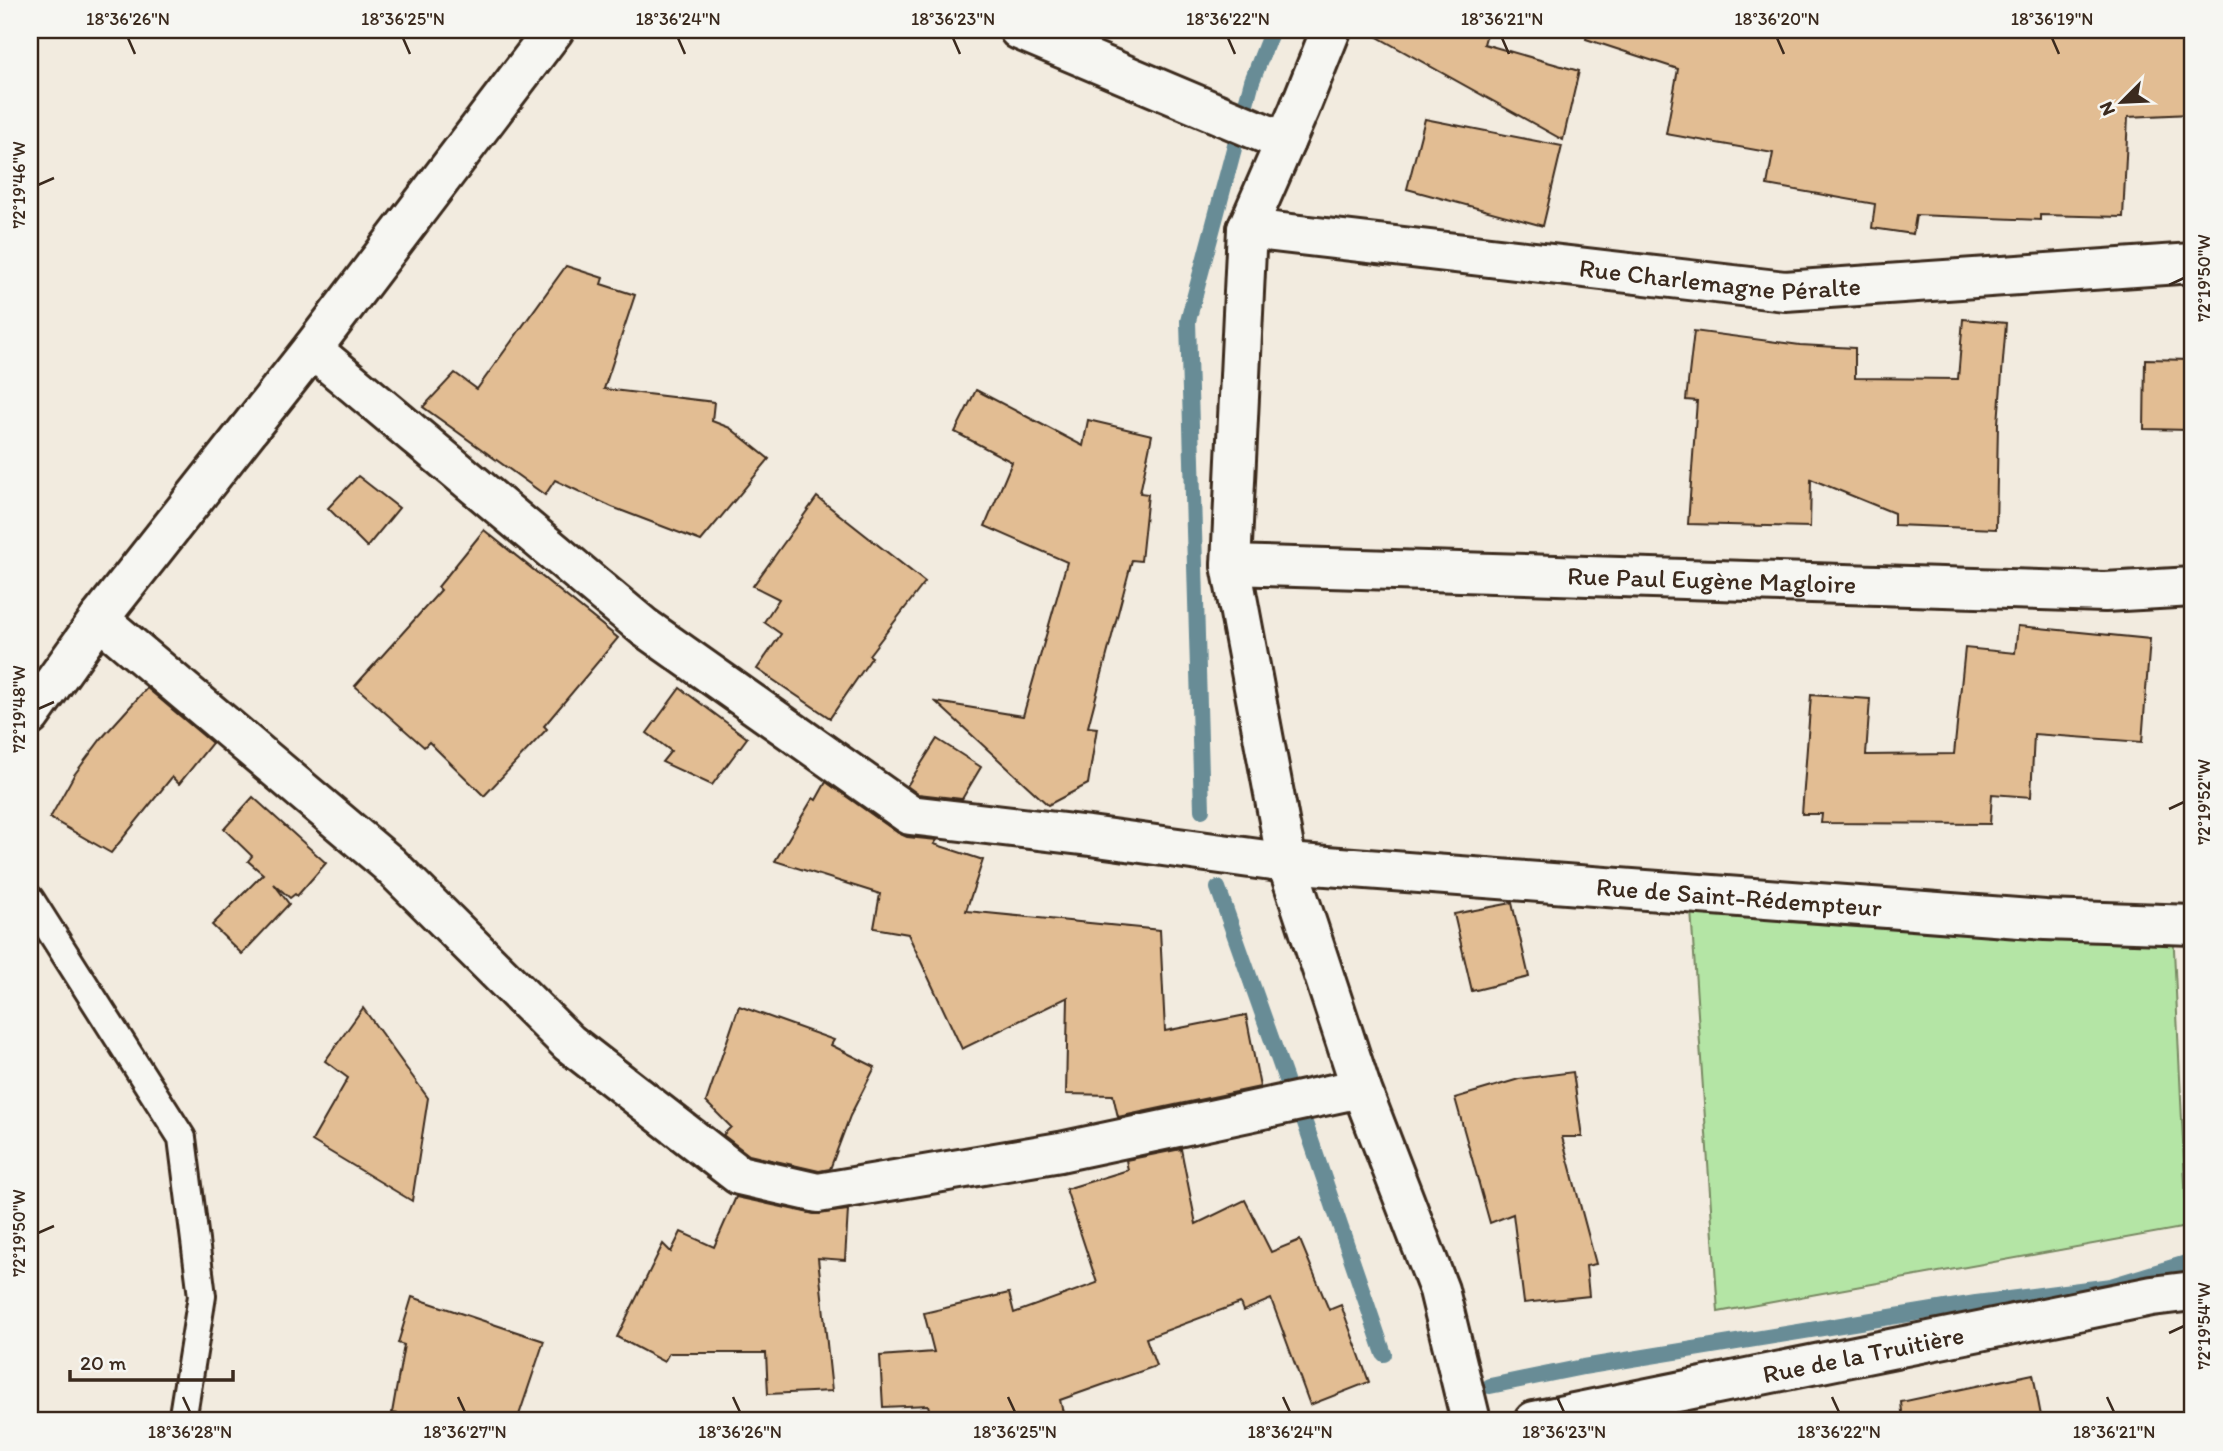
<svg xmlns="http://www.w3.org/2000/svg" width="2223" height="1451" font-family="Itim,sans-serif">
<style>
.green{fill:#b4e5a5;stroke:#788862;stroke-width:2}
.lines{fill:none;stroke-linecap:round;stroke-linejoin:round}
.stream{stroke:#678c96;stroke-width:16}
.building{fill:#e2bd93;stroke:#3b2a1e;stroke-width:2}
.lane-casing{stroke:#3b2a1e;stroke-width:32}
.street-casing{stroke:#3b2a1e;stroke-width:44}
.lane{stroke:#f6f6f2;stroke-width:26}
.street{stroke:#f6f6f2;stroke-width:38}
.ticks{fill:none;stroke:#3b2a1e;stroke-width:2.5}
.labels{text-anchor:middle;stroke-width:6;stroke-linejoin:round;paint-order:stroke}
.street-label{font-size:26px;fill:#3b2a1e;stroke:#f6f6f2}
.neatline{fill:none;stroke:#3b2a1e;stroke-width:2.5}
.ticks-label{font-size:18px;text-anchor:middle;fill:#3b2a1e}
</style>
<rect width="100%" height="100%" fill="#f2ebdf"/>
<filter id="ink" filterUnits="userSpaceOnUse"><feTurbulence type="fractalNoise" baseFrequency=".0143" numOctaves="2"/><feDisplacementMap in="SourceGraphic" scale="14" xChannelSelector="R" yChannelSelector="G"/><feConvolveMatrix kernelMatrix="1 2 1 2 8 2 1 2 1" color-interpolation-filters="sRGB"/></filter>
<g filter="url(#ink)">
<path class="green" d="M 1690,895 L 2173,928 L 2187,1227 L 1718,1312 Z"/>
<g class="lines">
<g class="stream">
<path d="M 1202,810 L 1188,321 L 1252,81 L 1272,30"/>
<path d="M 1218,888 L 1286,1080"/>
<path d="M 1304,1120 L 1384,1354"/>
<path d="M 1490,1386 L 1583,1367 L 1976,1303 L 2111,1286 L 2193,1261"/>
</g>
</g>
<g class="building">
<path d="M 1365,30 L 1488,30 L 1484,44 L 1579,71 L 1563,140 Z"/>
<path d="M 1588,30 L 2188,30 L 2190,114 L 2128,117 L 2123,217 L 2040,215 L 2040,220 L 1916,215 L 1913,234 L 1872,228 L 1875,204 L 1767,185 L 1773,153 L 1666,134 L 1678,69 L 1586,39 Z"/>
<path d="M 1425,119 L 1562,146 L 1543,226 L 1407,189 Z"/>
<path d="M 566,266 L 603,278 L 601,284 L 635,295 L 604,389 L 714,402 L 712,421 L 730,428 L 769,459 L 701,541 L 612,507 L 555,480 L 545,495 L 423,407 L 455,373 L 477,389 Z"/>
<path d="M 1963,319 L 2006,323 L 1998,423 L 1996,529 L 1894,525 L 1894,513 L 1811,479 L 1810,527 L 1688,524 L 1697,401 L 1686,400 L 1694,331 L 1800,345 L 1855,348 L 1855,378 L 1958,379 Z"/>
<path d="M 2145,359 L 2192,360 L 2190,430 L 2144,429 Z"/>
<path d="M 976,390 L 1083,446 L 1088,420 L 1152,435 L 1140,493 L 1148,494 L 1141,561 L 1132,560 L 1088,727 L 1097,728 L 1088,784 L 1048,805 L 936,702 L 1023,716 L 1067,562 L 985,526 L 1012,462 L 955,432 Z"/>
<path d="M 358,476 L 399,508 L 367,547 L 328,508 Z"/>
<path d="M 817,497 L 925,582 L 869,655 L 872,657 L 830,718 L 757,669 L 781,634 L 764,622 L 779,599 L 753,586 Z"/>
<path d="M 484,530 L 618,638 L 544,726 L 547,729 L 484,796 L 429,742 L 424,747 L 355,686 L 441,590 L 438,587 Z"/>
<path d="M 2018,626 L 2150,639 L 2142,742 L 2034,734 L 2031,797 L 1992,794 L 1990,824 L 1821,823 L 1822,814 L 1802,814 L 1811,695 L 1870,699 L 1866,755 L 1954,754 L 1965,648 L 2015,653 Z"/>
<path d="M 147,688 L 212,743 L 179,784 L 172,777 L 111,853 L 50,818 L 74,775 L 101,739 Z"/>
<path d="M 680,688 L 747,738 L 712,785 L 662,762 L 671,751 L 647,733 Z"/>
<path d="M 937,739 L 981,767 L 962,799 L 918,794 L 907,786 Z"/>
<path d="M 826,782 L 898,833 L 907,837 L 937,840 L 934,844 L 983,860 L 966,911 L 1160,930 L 1165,1031 L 1246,1015 L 1260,1087 L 1118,1117 L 1113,1095 L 1066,1094 L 1068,997 L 962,1049 L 908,934 L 874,928 L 880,894 L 775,861 L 813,798 L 816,800 Z"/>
<path d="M 253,797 L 326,863 L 297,896 L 295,894 L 290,898 L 274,884 L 289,904 L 242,954 L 212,925 L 263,874 L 248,861 L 252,856 L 224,829 Z"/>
<path d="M 1512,903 L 1529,977 L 1472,991 L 1454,914 Z"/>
<path d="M 739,1006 L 834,1040 L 831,1045 L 875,1067 L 850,1116 L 830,1169 L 819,1171 L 749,1155 L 723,1135 L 731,1127 L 706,1102 Z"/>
<path d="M 363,1008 L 428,1098 L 412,1201 L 312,1141 L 348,1078 L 325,1061 Z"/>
<path d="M 1573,1072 L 1582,1137 L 1562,1137 L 1596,1264 L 1586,1266 L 1589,1296 L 1524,1303 L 1513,1214 L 1490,1223 L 1455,1098 L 1519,1079 Z"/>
<path d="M 1181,1149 L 1196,1224 L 1245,1200 L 1271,1252 L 1300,1240 L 1329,1310 L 1341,1305 L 1369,1382 L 1310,1405 L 1271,1299 L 1243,1311 L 1240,1303 L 1146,1338 L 1156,1366 L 1060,1400 L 1065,1421 L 932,1421 L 928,1405 L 883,1407 L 880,1356 L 934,1352 L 924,1313 L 1009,1293 L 1014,1313 L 1097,1283 L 1066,1189 L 1128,1170 L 1126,1160 Z"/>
<path d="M 736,1197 L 814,1214 L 848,1210 L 845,1260 L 818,1258 L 832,1391 L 768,1394 L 766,1353 L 669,1353 L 664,1362 L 617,1337 L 663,1244 L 671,1252 L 681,1232 L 714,1247 Z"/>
<path d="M 412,1297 L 544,1341 L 517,1421 L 443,1421 L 392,1413 L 404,1345 L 398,1343 Z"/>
<path d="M 2033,1374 L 2042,1421 L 1903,1421 L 1901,1402 Z"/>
</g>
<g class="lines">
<defs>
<path id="lane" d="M 30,899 L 182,1138 L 202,1296 L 182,1421"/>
<g id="street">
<path d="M 1019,30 L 1285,142"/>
<path d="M 1331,30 L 1299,110 L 1247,229 L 1231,565 L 1287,863 L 1361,1088 L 1439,1290 L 1471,1421"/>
<path id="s1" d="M 1247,229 L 1785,291 L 2193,263"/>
<path id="s2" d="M 312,349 L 644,627 L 910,815 L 1090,836 L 1287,863 L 2045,920 L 2193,925"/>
<path id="s3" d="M 1231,565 L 2105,592 L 2193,587"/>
<path d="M 99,619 L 389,864 L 569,1043 L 739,1175 L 818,1193 L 1060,1152 L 1361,1088"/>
<path d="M 30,716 L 99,619 L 312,349 L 554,30"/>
<path id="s4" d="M 1534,1421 L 2152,1296 L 2193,1291"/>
</g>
</defs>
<use href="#lane" class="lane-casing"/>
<use href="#street" class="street-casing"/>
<use href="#lane" class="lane"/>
<use href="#street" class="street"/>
</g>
</g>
<path class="ticks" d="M 128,38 L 135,54M 403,38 L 410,54M 678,38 L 685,54M 953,38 L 960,54M 1228,38 L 1235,54M 1502,38 L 1509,54M 1777,38 L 1784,54M 2052,38 L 2059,54M 38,185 L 54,178M 2169,285 L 2184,278M 38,709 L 54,702M 2169,809 L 2184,802M 38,1233 L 54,1226M 2169,1333 L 2184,1326M 183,1397 L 190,1412M 458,1397 L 465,1412M 733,1397 L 740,1412M 1008,1397 L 1015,1412M 1283,1397 L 1290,1412M 1557,1397 L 1564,1412M 1832,1397 L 1839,1412M 2107,1397 L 2114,1412"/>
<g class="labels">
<g class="street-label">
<text dy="9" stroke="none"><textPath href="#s1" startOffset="476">Rue Charlemagne Péralte</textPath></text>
<text dy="9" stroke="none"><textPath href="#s3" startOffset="481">Rue Paul Eugène Magloire</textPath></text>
<text dy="9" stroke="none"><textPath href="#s2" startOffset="1592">Rue de Saint-Rédempteur</textPath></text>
<text dy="9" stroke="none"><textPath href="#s4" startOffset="336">Rue de la Truitière</textPath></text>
</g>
</g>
<rect width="2223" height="1451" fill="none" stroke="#f6f6f2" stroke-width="77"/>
<g transform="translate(2122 102) rotate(246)" stroke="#f6f6f2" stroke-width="5" paint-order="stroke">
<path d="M0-5L12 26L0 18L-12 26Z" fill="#3b2a1e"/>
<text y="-10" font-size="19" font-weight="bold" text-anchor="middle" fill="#3b2a1e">N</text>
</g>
<path d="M70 1370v10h163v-10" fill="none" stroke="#3b2a1e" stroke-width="3.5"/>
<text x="80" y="1370" font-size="21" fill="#3b2a1e" stroke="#f6f6f2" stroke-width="5" paint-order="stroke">20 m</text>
<rect x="38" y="38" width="2146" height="1374" class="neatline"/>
<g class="ticks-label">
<text x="128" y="25">18°36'26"N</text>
<text x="403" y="25">18°36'25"N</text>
<text x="678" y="25">18°36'24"N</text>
<text x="953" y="25">18°36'23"N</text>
<text x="1228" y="25">18°36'22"N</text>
<text x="1502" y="25">18°36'21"N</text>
<text x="1777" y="25">18°36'20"N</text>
<text x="2052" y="25">18°36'19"N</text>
<text transform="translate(19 185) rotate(-90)" y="6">72°19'46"W</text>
<text transform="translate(2204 278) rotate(-90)" y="6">72°19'50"W</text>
<text transform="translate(19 709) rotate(-90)" y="6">72°19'48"W</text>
<text transform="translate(2204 802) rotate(-90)" y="6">72°19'52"W</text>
<text transform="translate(19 1233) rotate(-90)" y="6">72°19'50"W</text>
<text transform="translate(2204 1326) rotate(-90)" y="6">72°19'54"W</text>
<text x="190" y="1438">18°36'28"N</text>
<text x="465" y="1438">18°36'27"N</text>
<text x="740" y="1438">18°36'26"N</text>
<text x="1015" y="1438">18°36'25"N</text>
<text x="1290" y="1438">18°36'24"N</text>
<text x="1564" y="1438">18°36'23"N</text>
<text x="1839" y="1438">18°36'22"N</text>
<text x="2114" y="1438">18°36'21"N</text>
</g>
</svg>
